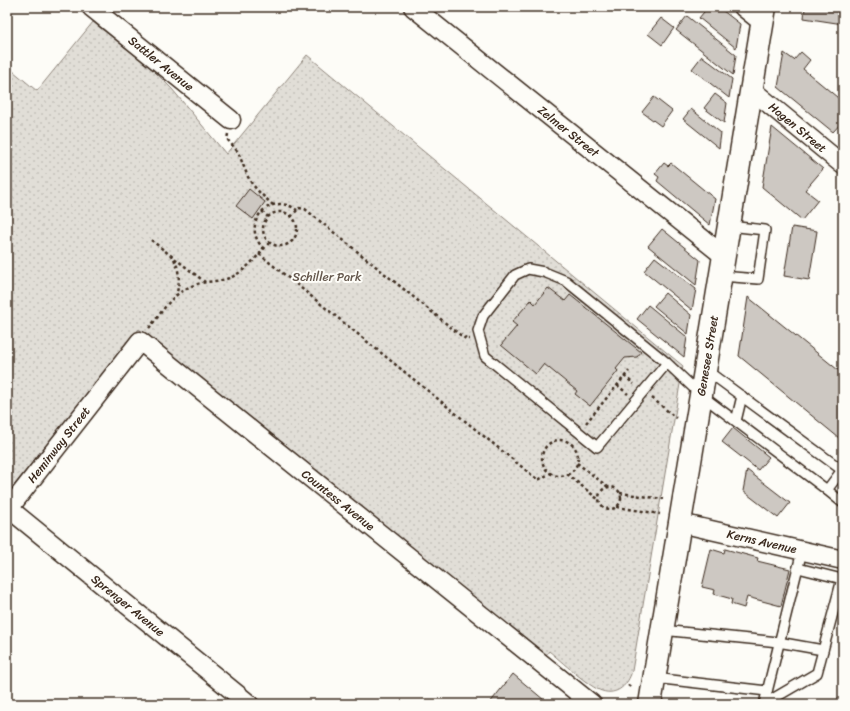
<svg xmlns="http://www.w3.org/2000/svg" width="850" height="711" font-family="Sriracha,sans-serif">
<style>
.park{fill:url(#park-dots);stroke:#8e847a}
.building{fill:#cdc8c2;stroke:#3b2a1e}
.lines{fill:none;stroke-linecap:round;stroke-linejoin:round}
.lane-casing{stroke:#3b2a1e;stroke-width:12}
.street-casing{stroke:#3b2a1e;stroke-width:21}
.secondary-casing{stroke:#3b2a1e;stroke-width:25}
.path{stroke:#3b2a1e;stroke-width:2.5;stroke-dasharray:3 3;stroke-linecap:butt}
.lane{stroke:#fdfcf7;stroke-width:9}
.street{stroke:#fdfcf7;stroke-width:18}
.secondary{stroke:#fdfcf7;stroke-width:22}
.labels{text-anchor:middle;stroke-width:4;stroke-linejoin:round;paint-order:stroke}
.street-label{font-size:12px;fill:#3b2a1e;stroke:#fdfcf7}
.park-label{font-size:12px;fill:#64574c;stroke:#fdfcf7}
</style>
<defs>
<pattern id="park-dots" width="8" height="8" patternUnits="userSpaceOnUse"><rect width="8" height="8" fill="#e1ded7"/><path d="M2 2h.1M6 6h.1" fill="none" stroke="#c2bfb8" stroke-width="1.8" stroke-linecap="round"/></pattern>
</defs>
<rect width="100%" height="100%" fill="#fdfcf7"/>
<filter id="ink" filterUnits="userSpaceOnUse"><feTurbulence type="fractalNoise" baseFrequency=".025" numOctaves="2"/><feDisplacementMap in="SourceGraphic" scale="8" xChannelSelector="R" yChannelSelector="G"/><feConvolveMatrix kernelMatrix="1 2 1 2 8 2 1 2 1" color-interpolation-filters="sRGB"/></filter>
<g filter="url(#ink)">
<path class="park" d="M 93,22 L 151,68 L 172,89 L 226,154 L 307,55 L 683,366 L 632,671 C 628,685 617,696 602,691 C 590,688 560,660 549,651 L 546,655 L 139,329 L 7,494 L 7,66 L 37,91 Z"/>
<g class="building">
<path d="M 708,7 L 718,7 L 740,24 L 736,48 L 699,18 Z"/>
<path d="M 805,7 L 843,7 L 843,24 L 804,18 Z"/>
<path d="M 687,16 L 736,55 L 733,75 L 676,30 Z"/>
<path d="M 661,18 L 674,28 L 662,45 L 648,34 Z"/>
<path d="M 801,52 L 810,60 L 803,69 L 843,102 L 843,121 L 833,132 L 778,87 L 784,53 L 794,60 Z"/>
<path d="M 702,56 L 732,79 L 729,98 L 692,69 Z"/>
<path d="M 715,94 L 727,103 L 724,123 L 704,108 Z"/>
<path d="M 654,97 L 672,111 L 661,126 L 642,112 Z"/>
<path d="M 691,109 L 721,133 L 719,148 L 683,119 Z"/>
<path d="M 772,127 L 823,169 L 805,190 L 818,200 L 802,220 L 762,187 Z"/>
<path d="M 664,163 L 668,166 L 671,163 L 715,199 L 710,225 L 657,181 L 659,177 L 655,174 Z"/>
<path d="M 249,189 L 265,202 L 253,219 L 236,206 Z"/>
<path d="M 792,227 L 817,231 L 809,280 L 784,276 Z"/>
<path d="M 662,229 L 700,260 L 696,285 L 648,246 Z"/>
<path d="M 655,257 L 696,289 L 692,310 L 644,271 Z"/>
<path d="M 548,288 L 565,301 L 570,295 L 641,352 L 637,357 L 625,358 L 616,369 L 618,371 L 590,406 L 575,394 L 577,391 L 544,364 L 536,374 L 501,345 L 517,326 L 512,322 L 531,300 L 535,304 Z"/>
<path d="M 665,293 L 691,315 L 688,334 L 654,306 Z"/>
<path d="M 748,297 L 843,374 L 843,433 L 839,438 L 739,356 Z"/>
<path d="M 648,305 L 687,337 L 684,357 L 637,319 Z"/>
<path d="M 733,428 L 769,457 L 758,470 L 722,442 Z"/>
<path d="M 747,470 L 790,503 L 778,518 L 743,491 Z"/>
<path d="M 711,549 L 724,553 L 725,549 L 758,558 L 757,561 L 790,569 L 781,606 L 747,597 L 744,608 L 731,604 L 732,599 L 714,594 L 715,590 L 702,587 Z"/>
<path d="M 513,674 L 544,700 L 540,704 L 489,704 Z"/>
</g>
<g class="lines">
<defs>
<g id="lane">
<path d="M 721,276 L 758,279 L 765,230 L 729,226"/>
<path d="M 667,363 L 597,447 L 485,356 L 478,331 L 483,316 L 515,275 L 528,269 L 544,272 L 566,281 L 667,363 L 701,395 L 827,490 L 842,470"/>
<path d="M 706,370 L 842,470 L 843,469"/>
<path d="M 736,421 L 742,396"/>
<path d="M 827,490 L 843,503"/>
<path d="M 662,630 L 778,642 L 823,650"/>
<path d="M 654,678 L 767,691"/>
<path d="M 764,704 L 817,673 L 842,579 L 798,568"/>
<path d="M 764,704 L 802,551"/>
</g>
<g id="street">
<path id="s1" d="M 91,7 L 231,120"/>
<path id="s2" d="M 413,7 L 724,256"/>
<path d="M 743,7 L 763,23"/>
<path id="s3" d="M 752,90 L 843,165"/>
<path id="s4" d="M 7,507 L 249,704"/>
<path id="s5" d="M 7,511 L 140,341 L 592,704"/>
<path id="s6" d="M 680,523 L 843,560"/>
</g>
<g id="secondary">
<path id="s7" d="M 650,704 L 765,7"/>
</g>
</defs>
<use href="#lane" class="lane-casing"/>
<use href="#street" class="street-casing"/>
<use href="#secondary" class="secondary-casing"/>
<g class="path">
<path d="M 228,134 L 227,139 L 238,152 L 248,177 L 252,184 L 260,193 L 273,205"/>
<path d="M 262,211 L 268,217"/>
<circle cx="280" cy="229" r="17"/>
<path d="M 291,217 L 299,208 L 305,209 L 459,334 L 466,339 L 470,339"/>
<path d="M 151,240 L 205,282"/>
<path d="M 264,249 C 239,225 269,190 297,210"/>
<path d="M 259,254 L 538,480 L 551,473"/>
<path d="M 174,259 C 180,271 180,283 176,295"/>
<path d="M 149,328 C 160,315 169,298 184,290 C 196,282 209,282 222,280 C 243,276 256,257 269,243"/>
<path d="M 624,376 L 634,384"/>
<path d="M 617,385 L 628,394"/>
<path d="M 652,398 L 676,418"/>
<path d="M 586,423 L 629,371"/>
<circle cx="560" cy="458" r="18"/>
<path d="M 577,463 L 608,487"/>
<path d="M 567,474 L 599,500"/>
<circle cx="610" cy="498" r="11"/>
<path d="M 620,493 L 663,499"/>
<path d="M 617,507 L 660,514"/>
<path d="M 628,685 L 632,688"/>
</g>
<use href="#lane" class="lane"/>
<use href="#street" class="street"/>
<use href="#secondary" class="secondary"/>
</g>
</g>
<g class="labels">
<g class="street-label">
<text dy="4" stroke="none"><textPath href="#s1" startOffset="90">Sattler Avenue</textPath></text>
<text dy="4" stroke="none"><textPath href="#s3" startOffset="59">Hagen Street</textPath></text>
<text dy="4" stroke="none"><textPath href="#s2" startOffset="199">Zelmer Street</textPath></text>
<text dy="4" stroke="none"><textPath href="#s7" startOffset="353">Genesee Street</textPath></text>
<text dy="4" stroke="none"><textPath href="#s5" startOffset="84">Heminway Street</textPath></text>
<text dy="4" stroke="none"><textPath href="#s5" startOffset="470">Countess Avenue</textPath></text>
<text dy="4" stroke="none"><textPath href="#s6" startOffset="84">Kerns Avenue</textPath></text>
<text dy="4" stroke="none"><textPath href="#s4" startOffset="156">Sprenger Avenue</textPath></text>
</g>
<g class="park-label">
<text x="327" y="281">Schiller Park</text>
</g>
</g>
<rect width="850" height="711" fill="none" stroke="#fdfcf7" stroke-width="24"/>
<rect x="12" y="12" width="826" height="687" fill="none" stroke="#3b2a1e" stroke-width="1.5" filter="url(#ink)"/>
</svg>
